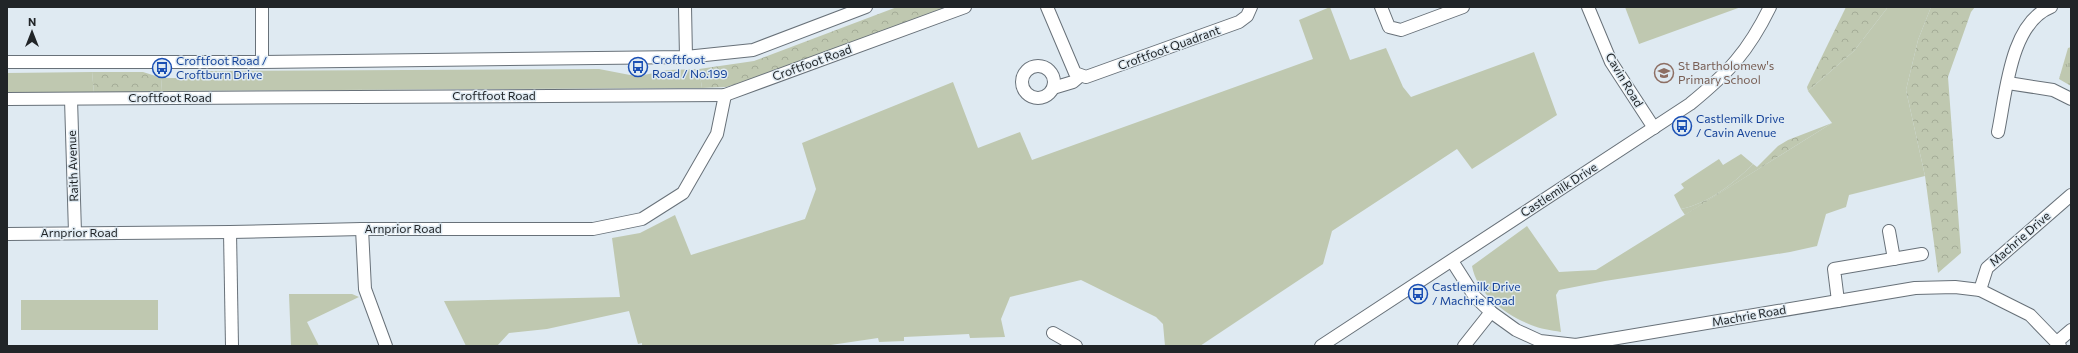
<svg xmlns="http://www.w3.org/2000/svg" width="2078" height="353" font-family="Commissioner,sans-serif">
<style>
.grass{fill:#bfc8b0}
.forest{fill:url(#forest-crowns)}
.park{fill:url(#park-tufts)}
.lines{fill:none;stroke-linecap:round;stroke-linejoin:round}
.minor-casing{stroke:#687179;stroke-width:14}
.minor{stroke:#fff;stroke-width:12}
.labels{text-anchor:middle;stroke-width:3;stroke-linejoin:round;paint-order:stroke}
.street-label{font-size:12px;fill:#212528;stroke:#dfeaf2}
.transit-label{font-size:12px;fill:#164399;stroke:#dfeaf2;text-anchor:start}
.education-label{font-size:12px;fill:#785e54;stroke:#dfeaf2;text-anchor:start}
</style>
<defs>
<pattern id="forest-crowns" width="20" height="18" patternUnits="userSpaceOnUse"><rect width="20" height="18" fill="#bfc8b0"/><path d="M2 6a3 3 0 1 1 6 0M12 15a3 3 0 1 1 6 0" fill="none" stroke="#a4ac97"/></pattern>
<pattern id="park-tufts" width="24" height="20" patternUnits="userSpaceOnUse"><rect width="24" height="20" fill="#bfc8b0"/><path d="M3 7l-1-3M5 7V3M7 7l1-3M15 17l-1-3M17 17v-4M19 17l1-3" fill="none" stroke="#a4ac97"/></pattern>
</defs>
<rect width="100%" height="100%" fill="#dfeaf2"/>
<g class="grass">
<path d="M 1330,7 L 1350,60 L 1386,48 L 1403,87 L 1411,97 L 1534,52 L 1557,115 L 1472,169 L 1457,149 L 1332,231 L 1323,264 L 1200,346 L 1165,346 L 1163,324 L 1156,317 L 1081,280 L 1010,297 L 1001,319 L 1005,337 L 970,338 L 969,334 L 904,337 L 904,341 L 879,342 L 878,338 L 824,346 L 642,346 L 642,343 L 638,344 L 629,311 L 547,329 L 509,333 L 497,346 L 466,346 L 444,301 L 620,297 L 612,238 L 640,233 L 675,215 L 691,255 L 805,219 L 816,189 L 802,143 L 953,82 L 978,148 L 1020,132 L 1032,160 L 1313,59 L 1299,20 Z"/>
<path d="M 1625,7 L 1741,7 L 1639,44 Z"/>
<path d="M 1888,7 L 1931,7 L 1918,40 L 1906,90 L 1925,176 L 1849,195 L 1846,207 L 1826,214 L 1817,246 L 1790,252 L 1605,281 L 1559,290 L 1556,295 L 1561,332 C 1551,330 1540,329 1531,325 C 1506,315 1477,294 1472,266 L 1527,226 L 1559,272 L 1596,270 L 1832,123 L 1808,91 L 1854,51 Z"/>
<path d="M 599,69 L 630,75 L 644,75 L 668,70 L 699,69 L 702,88 L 161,91 L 162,78 L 179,78 L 208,71 Z"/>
<path d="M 92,72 L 94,93 L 7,93 L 7,73 Z"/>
<path d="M 1741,154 L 1753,164 C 1733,184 1709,203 1681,209 L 1674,195 L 1684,188 L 1681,184 L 1719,159 L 1723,165 Z"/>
<path d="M 289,294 L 352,294 L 359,297 L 307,322 L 319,346 L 291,346 Z"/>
<rect x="21" y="300" width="137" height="30"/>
</g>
<g class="forest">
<path d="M 897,7 L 948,7 L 751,80 L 726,87 L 702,88 L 699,69 L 754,61 Z"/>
<path d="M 1846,7 L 1888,7 L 1854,51 L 1808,91 L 1807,87 Z"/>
<path d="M 1931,7 L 1975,7 L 1971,12 L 1948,77 L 1961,253 L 1938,273 L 1925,176 L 1906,90 L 1918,40 Z"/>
<path d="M 92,72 L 143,72 L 162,78 L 161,91 L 94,93 Z"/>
<path d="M 1832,123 L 1685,215 L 1681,209 C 1709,203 1733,184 1753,164 L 1757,167 L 1778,146 L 1788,140 Z"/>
</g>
<path class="park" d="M 2071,47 L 2071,86 L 2059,79 L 2068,48 Z"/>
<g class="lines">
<defs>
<g id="minor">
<path d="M 262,7 L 262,62"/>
<path d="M 685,7 L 686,57"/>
<path d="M 1047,7 L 1075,73 L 1086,77 L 1239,22 L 1247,16 L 1251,7"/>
<path d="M 1381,7 L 1389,27 L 1401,30 L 1463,7"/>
<path d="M 1588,7 L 1611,62 L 1654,128"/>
<path d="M 7,62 L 262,62 L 686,57 L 753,50 L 866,7"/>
<circle cx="1038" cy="82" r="16"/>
<path d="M 2008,83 L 2053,90 L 2071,99"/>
<path d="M 1053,88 L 1073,82 L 1080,76"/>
<path d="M 7,99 L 725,95 L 965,7"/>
<path d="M 71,99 L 75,233"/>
<path d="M 1998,132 C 2006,94 2010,23 2051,7"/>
<path d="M 362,229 L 365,289 L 386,346"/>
<path d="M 1889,231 L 1894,259"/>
<path d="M 230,232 L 232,346"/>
<path d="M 7,234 L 230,232 L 362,229 L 593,229 L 642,219 L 683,193 L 717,134 L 725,95"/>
<path d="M 1452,261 L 1475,297 L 1491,312 L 1516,330 L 1540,341 L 1576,345 L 1915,288 L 1955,287 L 1980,290 L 2030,315 L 2060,346"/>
<path d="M 1980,290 L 1987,268 L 2071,195"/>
<path d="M 1838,301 L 1834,269 L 1922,254"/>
<path d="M 1053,333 L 1076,346"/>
<path d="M 2057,342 L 2071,330"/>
<path d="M 1321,346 L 1690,104 C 1728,73 1748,52 1770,7"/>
<path d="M 1464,346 L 1491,312"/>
</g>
</defs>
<use href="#minor" class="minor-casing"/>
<use href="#minor" class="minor"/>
</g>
<defs>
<symbol id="bus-ring" viewBox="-11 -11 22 22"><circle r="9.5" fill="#dfeaf2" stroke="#1a4fb4" stroke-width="1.5"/><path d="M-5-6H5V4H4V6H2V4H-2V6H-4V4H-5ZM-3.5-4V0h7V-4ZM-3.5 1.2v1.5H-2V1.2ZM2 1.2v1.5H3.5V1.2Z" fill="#1a4fb4"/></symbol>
<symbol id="school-ring" viewBox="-11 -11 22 22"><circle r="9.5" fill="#dfeaf2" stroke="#8d6e63" stroke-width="1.5"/><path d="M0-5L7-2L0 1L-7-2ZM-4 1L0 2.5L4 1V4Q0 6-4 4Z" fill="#8d6e63"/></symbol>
</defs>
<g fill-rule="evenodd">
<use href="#bus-ring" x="627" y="56" width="22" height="22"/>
<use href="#bus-ring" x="151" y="57" width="22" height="22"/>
<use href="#school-ring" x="1653" y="62" width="22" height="22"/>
<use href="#bus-ring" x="1671" y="115" width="22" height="22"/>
<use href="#bus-ring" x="1407" y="283" width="22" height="22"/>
</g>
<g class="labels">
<g class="street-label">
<text transform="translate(1169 48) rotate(-20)" y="4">Croftfoot Quadrant</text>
<text transform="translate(812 63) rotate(-20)" y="4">Croftfoot Road</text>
<text transform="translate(1624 80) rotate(59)" y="4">Cavin Road</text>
<text x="494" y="100">Croftfoot Road</text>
<text x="170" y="102">Croftfoot Road</text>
<text transform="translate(73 166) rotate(-92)" y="4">Raith Avenue</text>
<text transform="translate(1559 190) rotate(-33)" y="4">Castlemilk Drive</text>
<text x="403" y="233">Arnprior Road</text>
<text x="79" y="237">Arnprior Road</text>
<text transform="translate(2020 239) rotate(-41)" y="4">Machrie Drive</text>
<text transform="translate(1749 316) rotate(-10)" y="4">Machrie Road</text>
</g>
<g class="transit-label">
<text x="652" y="64">Croftfoot<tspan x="652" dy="14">Road / No.199</tspan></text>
<text x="176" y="65">Croftfoot Road /<tspan x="176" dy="14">Croftburn Drive</tspan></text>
<text x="1696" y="123">Castlemilk Drive<tspan x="1696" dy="14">/ Cavin Avenue</tspan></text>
<text x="1432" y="291">Castlemilk Drive<tspan x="1432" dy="14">/ Machrie Road</tspan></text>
</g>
<g class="education-label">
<text x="1678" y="70">St Bartholomew's<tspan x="1678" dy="14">Primary School</tspan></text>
</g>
</g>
<rect width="2078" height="353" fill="none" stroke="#212528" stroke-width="16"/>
<g transform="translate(32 32)" stroke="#dfeaf2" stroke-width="3" paint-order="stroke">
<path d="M0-3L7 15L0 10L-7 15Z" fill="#212528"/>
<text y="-6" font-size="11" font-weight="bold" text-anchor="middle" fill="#212528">N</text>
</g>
</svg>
